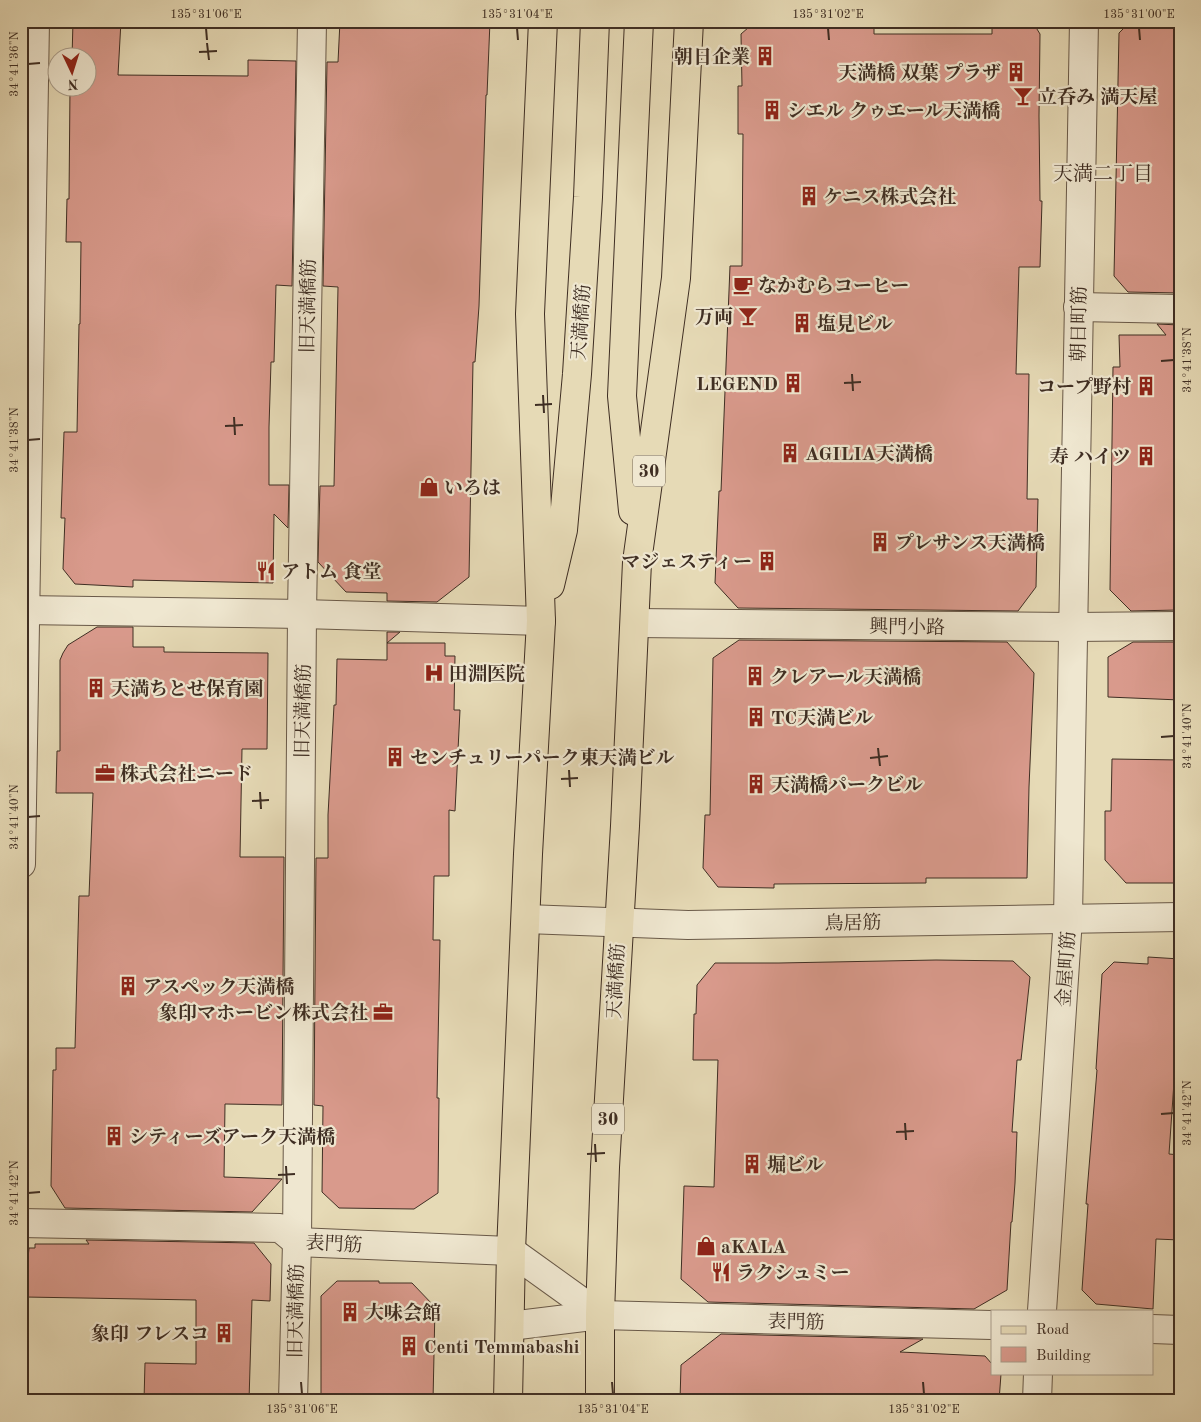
<svg xmlns="http://www.w3.org/2000/svg" width="1201" height="1422" font-family="'Old Standard TT','Noto Serif JP',serif">
<style>
.building{fill:#d99a8c;stroke:#3f2e23}
.lines{fill:none;stroke-linecap:round;stroke-linejoin:round}
.minor-casing{stroke:#695948;stroke-width:30}
.tertiary-casing{stroke:#695948;stroke-width:30}
.primary-casing{stroke:#3f2e23;stroke-width:30}
.minor{stroke:#efe7d0;stroke-width:28}
.tertiary{stroke:#efe7d0;stroke-width:28}
.primary{stroke:#e6dab6;stroke-width:28}
.ticks{fill:none;stroke:#3f2e23;stroke-width:2}
.labels{text-anchor:middle;stroke-width:4.5;stroke-linejoin:round;paint-order:stroke}
.shield{fill:#efe7d0;stroke:#746657;stroke-width:1}
.shield-label{font-size:18px;font-weight:bold;fill:#3f2e23}
.poi-label{font-size:19px;font-weight:bold;fill:#3f2e23;stroke:#efe7d0;text-anchor:start}
.street-label{font-size:19px;fill:#3f2e23;stroke:#efe7d0}
.neighbourhood-label{font-size:20px;fill:#3f2e23;stroke:#efe7d0}
.neatline{fill:none;stroke:#3f2e23;stroke-width:2}
.ticks-label{font-size:12px;text-anchor:middle;fill:#3f2e23}
</style>
<rect width="100%" height="100%" fill="#e6dab6"/>
<filter id="stains"><feTurbulence type="fractalNoise" baseFrequency=".004" numOctaves="4"/><feColorMatrix values="0 0 0 0 .2 0 0 0 0 .09 0 0 0 0 .02 0 0 0 .5 -.17"/></filter>
<radialGradient id="worn" r=".72"><stop offset=".6" stop-color="#630" stop-opacity="0"/><stop offset="1" stop-color="#630" stop-opacity=".3"/></radialGradient>
<g class="building">
<path d="M 73,21 L 121,21 L 118,75 L 248,76 L 248,60 L 296,61 L 292,286 L 276,285 L 274,362 L 271,362 L 269,427 L 269,485 L 289,485 L 288,528 L 274,514 L 273,583 L 133,580 L 133,587 L 75,584 L 63,569 L 65,518 L 61,518 L 64,432 L 77,432 L 79,324 L 80,324 L 81,242 L 66,242 L 67,199 L 69,199 L 70,88 L 88,88 L 88,58 L 72,58 Z"/>
<path d="M 340,21 L 490,21 L 487,95 L 486,95 L 479,306 L 475,362 L 473,362 L 469,577 L 437,602 L 387,601 L 387,593 L 346,592 L 318,562 L 320,486 L 334,486 L 338,287 L 323,286 L 327,62 L 338,62 Z"/>
<path d="M 756,21 L 874,21 L 874,34 L 992,34 L 992,21 L 1032,21 L 1040,34 L 1039,116 L 1040,201 L 1042,201 L 1040,267 L 1019,267 L 1016,374 L 1029,374 L 1027,499 L 1038,499 L 1036,587 L 1018,611 L 738,608 L 715,583 L 719,491 L 721,491 L 730,266 L 742,266 L 743,134 L 738,134 L 738,86 L 742,86 L 741,34 Z"/>
<path d="M 1131,21 L 1180,21 L 1180,293 L 1128,292 L 1114,276 L 1119,33 Z"/>
<path d="M 1157,324 L 1180,325 L 1180,519 L 1178,610 L 1131,611 L 1110,590 L 1113,367 L 1120,367 L 1119,335 L 1166,335 Z"/>
<path d="M 97,627 L 133,627 L 133,647 L 164,647 L 164,652 L 268,653 L 267,749 L 242,749 L 240,857 L 284,857 L 282,1105 L 225,1104 L 224,1177 L 282,1179 L 252,1212 L 65,1208 L 51,1186 L 53,1070 L 56,1070 L 56,1048 L 75,1048 L 79,896 L 89,896 L 93,793 L 56,793 L 57,751 L 60,751 L 60,660 L 63,653 L 68,645 Z"/>
<path d="M 387,632 L 400,632 L 387,643 L 445,643 L 445,656 L 455,656 L 454,710 L 460,710 L 455,811 L 449,810 L 449,876 L 434,876 L 433,940 L 440,940 L 437,1098 L 439,1098 L 438,1193 L 414,1209 L 339,1208 L 322,1192 L 323,1106 L 314,1105 L 316,858 L 328,858 L 328,815 L 334,705 L 336,705 L 337,659 L 387,660 Z"/>
<path d="M 739,640 L 1007,642 L 1034,673 L 1029,787 L 1027,878 L 926,878 L 926,883 L 774,884 L 774,888 L 718,887 L 703,868 L 705,815 L 710,815 L 713,658 Z"/>
<path d="M 1133,642 L 1178,642 L 1178,648 L 1180,648 L 1180,700 L 1108,697 L 1108,657 Z"/>
<path d="M 1112,759 L 1180,760 L 1180,883 L 1126,883 L 1105,860 L 1105,811 L 1111,811 Z"/>
<path d="M 1148,957 L 1180,959 L 1180,1083 L 1174,1082 L 1169,1154 L 1180,1155 L 1180,1240 L 1156,1239 L 1153,1309 L 1096,1304 L 1082,1290 L 1088,1204 L 1086,1204 L 1097,1070 L 1096,1069 L 1102,974 L 1114,962 L 1148,964 Z"/>
<path d="M 936,960 L 1013,961 L 1030,977 L 1021,1060 L 1017,1060 L 1012,1132 L 1017,1132 L 1015,1183 L 1012,1222 L 1011,1222 L 1007,1290 L 974,1309 L 708,1302 L 681,1279 L 684,1186 L 714,1187 L 718,1060 L 693,1060 L 694,1014 L 696,1014 L 697,985 L 715,963 L 779,963 Z"/>
<path d="M 86,1240 L 254,1243 L 271,1264 L 270,1301 L 252,1300 L 249,1401 L 144,1401 L 145,1363 L 196,1364 L 196,1300 L 25,1297 L 26,1257 L 28,1258 L 29,1248 L 35,1248 L 35,1244 L 89,1244 Z"/>
<path d="M 337,1281 L 379,1281 L 379,1283 L 412,1283 L 435,1307 L 433,1401 L 321,1401 L 321,1296 Z"/>
<path d="M 721,1334 L 923,1339 L 900,1352 L 985,1356 L 992,1364 L 992,1373 L 1001,1374 L 999,1401 L 680,1401 L 681,1365 Z"/>
</g>
<g class="lines">
<defs>
<g id="minor">
<path d="M 1078,307 L 1180,309"/>
<path d="M 635,623 L 1073,627 L 1180,626"/>
<path d="M 21,1223 L 280,1228 L 297,1242 L 511,1251 L 600,1315"/>
<path d="M 293,1401 L 297,1242 L 302,614 L 312,21"/>
</g>
<g id="tertiary">
<path d="M 21,610 L 302,614 L 541,621"/>
<path d="M 21,864 L 35,21"/>
<path d="M 526,919 L 688,925 L 1180,917"/>
<path d="M 1042,1311 L 1068,918 L 1084,21"/>
<path d="M 510,1326 L 600,1315 L 992,1325"/>
<path d="M 1152,1329 L 1180,1330"/>
<path d="M 1037,1401 L 1038,1373"/>
</g>
<g id="primary">
<path d="M 633,511 L 622,396 L 639,21"/>
<path d="M 550,585 L 563,530 L 577,374 L 588,197 L 595,21"/>
<path d="M 508,1401 L 511,1251 L 528,854 L 541,621 L 530,314 L 543,21"/>
<path d="M 600,1401 L 600,1315 L 605,1167 L 625,826 L 637,562 L 676,278 L 689,21"/>
</g>
</defs>
<use href="#minor" class="minor-casing"/>
<use href="#tertiary" class="tertiary-casing"/>
<use href="#primary" class="primary-casing"/>
<use href="#minor" class="minor"/>
<use href="#tertiary" class="tertiary"/>
<use href="#primary" class="primary"/>
</g>
<path class="ticks" d="M 206,28 L 207,40M 517,28 L 518,40M 828,28 L 829,40M 1139,28 L 1140,40M 207,43 L 209,60M 199,52 L 217,51M 28,64 L 40,63M 1161,361 L 1174,360M 852,374 L 853,391M 844,383 L 861,382M 543,395 L 544,413M 535,405 L 552,404M 234,417 L 235,435M 225,426 L 243,425M 28,440 L 40,439M 1161,737 L 1174,736M 878,748 L 880,766M 870,758 L 888,756M 569,770 L 570,787M 561,779 L 578,778M 260,792 L 261,809M 252,801 L 269,800M 28,817 L 40,816M 1161,1114 L 1174,1113M 905,1123 L 906,1140M 896,1132 L 914,1131M 595,1144 L 596,1162M 587,1154 L 605,1153M 286,1166 L 287,1184M 278,1175 L 295,1174M 28,1193 L 40,1192M 301,1382 L 302,1394M 612,1382 L 613,1394M 923,1382 L 924,1394"/>
<defs>
<symbol id="building-bare" viewBox="-9 -9 18 18"><path d="M-4-6H4V6H1V3H-1V6H-4ZM-2.5-4.3h1.7v1.8h-1.7ZM.8-4.3h1.7v1.8H.8ZM-2.5-1h1.7V.8h-1.7ZM.8-1h1.7V.8H.8Z" fill="#8f2418" stroke="#efe7d0" stroke-width="2.5" paint-order="stroke"/></symbol>
<symbol id="bar-bare" viewBox="-9 -9 18 18"><path d="M-6-5H6L.8 .8V4.5H3.5V6h-7V4.5H-.8V.8Z" fill="#8f2418" stroke="#efe7d0" stroke-width="2.5" paint-order="stroke"/></symbol>
<symbol id="cafe-bare" viewBox="-9 -9 18 18"><path d="M-5.5-4.5H6V0H3Q3 3.5 0 3.5H-2.5Q-5.5 3.5-5.5 0ZM3-3.2v2h1.7v-2ZM-6 4.5H4V6H-6Z" fill="#8f2418" stroke="#efe7d0" stroke-width="2.5" paint-order="stroke"/></symbol>
<symbol id="shop-bare" viewBox="-9 -9 18 18"><path d="M-5-2.5h2.3a2.7 3.5 0 0 1 5.4 0H5L5.5 6h-11ZM-1.5-2.5h3a1.5 2.3 0 0 0-3 0Z" fill="#8f2418" stroke="#efe7d0" stroke-width="2.5" paint-order="stroke"/></symbol>
<symbol id="restaurant-bare" viewBox="-9 -9 18 18"><path d="M-5-6h1v4h1v-4h1v4h1v-4h1v5L-1.5 .5V6h-2V.5L-5-1ZM5-6V6H3V1.5H1.5Q1.5-4 5-6Z" fill="#8f2418" stroke="#efe7d0" stroke-width="2.5" paint-order="stroke"/></symbol>
<symbol id="hospital-bare" viewBox="-9 -9 18 18"><path d="M-5-5h3v3.5h4V-5h3V5h-3V1.5h-4V5h-3Z" fill="#8f2418" stroke="#efe7d0" stroke-width="2.5" paint-order="stroke"/></symbol>
<symbol id="office-bare" viewBox="-9 -9 18 18"><path d="M-6-3h4V-5.5h4V-3h4V5H-6ZM-1-4.5V-3h2v-1.5ZM-6 0V1H6V0Z" fill="#8f2418" stroke="#efe7d0" stroke-width="2.5" paint-order="stroke"/></symbol>
</defs>
<g fill-rule="evenodd">
<use href="#building-bare" x="751" y="42" width="28" height="28"/>
<use href="#building-bare" x="1002" y="58" width="28" height="28"/>
<use href="#bar-bare" x="1009" y="82" width="28" height="28"/>
<use href="#building-bare" x="758" y="96" width="28" height="28"/>
<use href="#building-bare" x="795" y="182" width="28" height="28"/>
<use href="#cafe-bare" x="729" y="271" width="28" height="28"/>
<use href="#bar-bare" x="734" y="302" width="28" height="28"/>
<use href="#building-bare" x="788" y="309" width="28" height="28"/>
<use href="#building-bare" x="779" y="369" width="28" height="28"/>
<use href="#building-bare" x="1132" y="372" width="28" height="28"/>
<use href="#building-bare" x="776" y="439" width="28" height="28"/>
<use href="#building-bare" x="1132" y="442" width="28" height="28"/>
<use href="#shop-bare" x="415" y="473" width="28" height="28"/>
<use href="#building-bare" x="866" y="528" width="28" height="28"/>
<use href="#building-bare" x="753" y="547" width="28" height="28"/>
<use href="#restaurant-bare" x="252" y="557" width="28" height="28"/>
<use href="#hospital-bare" x="420" y="659" width="28" height="28"/>
<use href="#building-bare" x="741" y="662" width="28" height="28"/>
<use href="#building-bare" x="82" y="674" width="28" height="28"/>
<use href="#building-bare" x="742" y="703" width="28" height="28"/>
<use href="#building-bare" x="381" y="743" width="28" height="28"/>
<use href="#office-bare" x="91" y="759" width="28" height="28"/>
<use href="#building-bare" x="742" y="770" width="28" height="28"/>
<use href="#building-bare" x="114" y="972" width="28" height="28"/>
<use href="#office-bare" x="369" y="998" width="28" height="28"/>
<use href="#building-bare" x="100" y="1122" width="28" height="28"/>
<use href="#building-bare" x="738" y="1150" width="28" height="28"/>
<use href="#shop-bare" x="692" y="1232" width="28" height="28"/>
<use href="#restaurant-bare" x="707" y="1258" width="28" height="28"/>
<use href="#building-bare" x="336" y="1298" width="28" height="28"/>
<use href="#building-bare" x="210" y="1319" width="28" height="28"/>
<use href="#building-bare" x="395" y="1332" width="28" height="28"/>
</g>
<g class="labels">
<g class="shield">
<rect x="633" y="455.5" width="32" height="31" rx="4"/>
<rect x="592" y="1103.5" width="32" height="31" rx="4"/>
</g>
<g class="shield-label">
<text x="649" y="477">30</text>
<text x="608" y="1125">30</text>
</g>
<g class="poi-label">
<text x="750" y="63" text-anchor="end">朝日企業</text>
<text x="1001" y="79" text-anchor="end">天満橋 双葉 プラザ</text>
<text x="1038" y="103">立呑み 満天屋</text>
<text x="787" y="117">シエル クゥエール天満橋</text>
<text x="824" y="203">ケニス株式会社</text>
<text x="758" y="292">なかむらコーヒー</text>
<text x="733" y="323" text-anchor="end">万両</text>
<text x="817" y="330">塩見ビル</text>
<text x="778" y="390" text-anchor="end">LEGEND</text>
<text x="1131" y="393" text-anchor="end">コープ野村</text>
<text x="805" y="460">AGILIA天満橋</text>
<text x="1131" y="463" text-anchor="end">寿 ハイツ</text>
<text x="444" y="494">いろは</text>
<text x="895" y="549">プレサンス天満橋</text>
<text x="752" y="568" text-anchor="end">マジェスティー</text>
<text x="281" y="578">アトム 食堂</text>
<text x="449" y="680">田淵医院</text>
<text x="770" y="683">クレアール天満橋</text>
<text x="111" y="695">天満ちとせ保育園</text>
<text x="771" y="724">TC天満ビル</text>
<text x="410" y="764">センチュリーパーク東天満ビル</text>
<text x="120" y="780">株式会社ニード</text>
<text x="771" y="791">天満橋パークビル</text>
<text x="143" y="993">アスペック天満橋</text>
<text x="368" y="1019" text-anchor="end">象印マホービン株式会社</text>
<text x="129" y="1143">シティーズアーク天満橋</text>
<text x="767" y="1171">堀ビル</text>
<text x="721" y="1253">aKALA</text>
<text x="736" y="1279">ラクシュミー</text>
<text x="365" y="1319">大味会館</text>
<text x="209" y="1340" text-anchor="end">象印 フレスコ</text>
<text x="424" y="1353">Centi Temmabashi</text>
</g>
<g class="street-label">
<text transform="translate(307 306) rotate(-89)" y="7">旧天満橋筋</text>
<text transform="translate(580 322) rotate(-86)" y="7">天満橋筋</text>
<text transform="translate(1078 324) rotate(-89)" y="7">朝日町筋</text>
<text transform="translate(907 626) rotate(1)" y="7">興門小路</text>
<text transform="translate(302 711) rotate(-89)" y="7">旧天満橋筋</text>
<text transform="translate(853 922) rotate(-1)" y="7">鳥居筋</text>
<text transform="translate(1065 969) rotate(-86)" y="7">金屋町筋</text>
<text transform="translate(615 981) rotate(-87)" y="7">天満橋筋</text>
<text transform="translate(334 1243) rotate(3)" y="7">表門筋</text>
<text transform="translate(295 1311) rotate(-89)" y="7">旧天満橋筋</text>
<text transform="translate(796 1321) rotate(1)" y="7">表門筋</text>
</g>
<g class="neighbourhood-label">
<text x="1103" y="180">天満二丁目</text>
</g>
</g>
<rect width="1201" height="1422" fill="none" stroke="#e6dab6" stroke-width="55"/>
<rect x="991" y="1310" width="162" height="65" fill="#efe7d0" stroke="#a99d8b"/>
<rect x="1001" y="1326" width="25" height="8" fill="#e6dab6" stroke="#a99d8b"/>
<text x="1036" y="1334" font-size="15" fill="#3f2e23">Road</text>
<rect x="1001" y="1347" width="25" height="15" fill="#d99a8c" stroke="#a99d8b"/>
<text x="1036" y="1360" font-size="15" fill="#3f2e23">Building</text>
<g transform="translate(72 72) rotate(176)"><circle r="24" fill="#efe7d0" stroke="#a99d8b"/>
<path d="M0-4L9 19L0 12L-9 19Z" fill="#8f2418"/>
<text y="-8" font-size="14" font-weight="bold" text-anchor="middle" fill="#3f2e23">N</text>
</g>
<rect x="28" y="28" width="1146" height="1366" class="neatline"/>
<g class="ticks-label">
<text x="206" y="18">135°31'06"E</text>
<text x="517" y="18">135°31'04"E</text>
<text x="828" y="18">135°31'02"E</text>
<text x="1139" y="18">135°31'00"E</text>
<text transform="translate(14 64) rotate(-90)" y="4">34°41'36"N</text>
<text transform="translate(1187 360) rotate(-90)" y="4">34°41'38"N</text>
<text transform="translate(14 440) rotate(-90)" y="4">34°41'38"N</text>
<text transform="translate(1187 736) rotate(-90)" y="4">34°41'40"N</text>
<text transform="translate(14 817) rotate(-90)" y="4">34°41'40"N</text>
<text transform="translate(1187 1113) rotate(-90)" y="4">34°41'42"N</text>
<text transform="translate(14 1193) rotate(-90)" y="4">34°41'42"N</text>
<text x="302" y="1413">135°31'06"E</text>
<text x="613" y="1413">135°31'04"E</text>
<text x="924" y="1413">135°31'02"E</text>
</g>
<rect width="100%" height="100%" filter="url(#stains)"/>
<rect width="100%" height="100%" fill="url(#worn)"/>
</svg>
